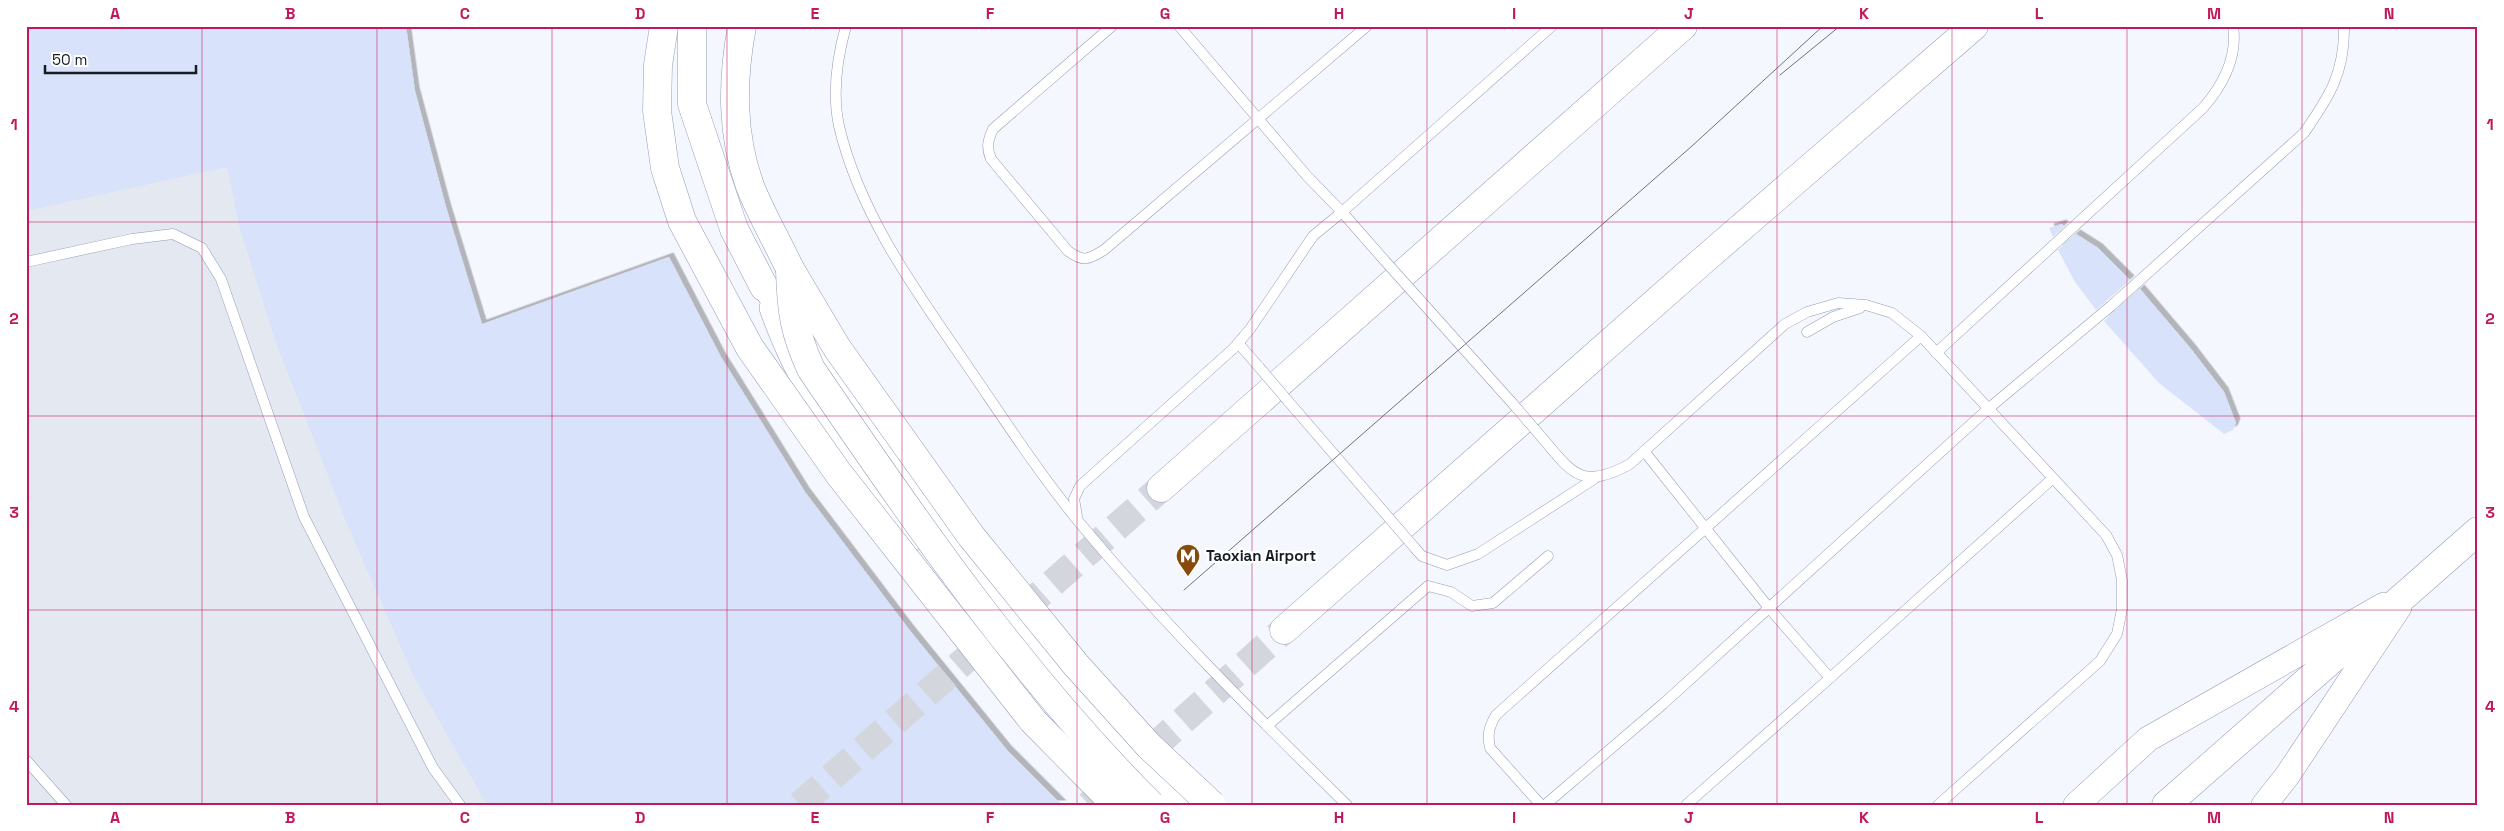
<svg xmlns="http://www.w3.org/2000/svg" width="2504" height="831" font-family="'Space Grotesk',sans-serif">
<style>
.built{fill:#e4e8f0}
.building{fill:#d8e2fa;filter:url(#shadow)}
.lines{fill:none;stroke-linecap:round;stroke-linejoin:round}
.trunk-tunnel{stroke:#d4d6de;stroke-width:28;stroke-dasharray:28 14;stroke-linecap:butt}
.service-casing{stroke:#919cba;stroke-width:11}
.tertiary-casing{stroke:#919cba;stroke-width:26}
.trunk-casing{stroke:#919cba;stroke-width:29}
.service{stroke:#fff;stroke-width:10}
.tertiary{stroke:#fff;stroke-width:25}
.trunk{stroke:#fff;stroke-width:28}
.tram{stroke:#70737c;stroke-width:1}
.service-bridge-casing{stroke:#919cba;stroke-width:11;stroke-linecap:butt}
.trunk-bridge-casing{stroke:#919cba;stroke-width:29;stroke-linecap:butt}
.service-bridge{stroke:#fff;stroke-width:10}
.trunk-bridge{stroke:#fff;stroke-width:28}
.grid{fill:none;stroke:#c2185b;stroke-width:1;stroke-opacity:0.55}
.labels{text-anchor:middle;stroke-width:4.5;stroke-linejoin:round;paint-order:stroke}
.poi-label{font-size:15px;font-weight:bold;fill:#181c27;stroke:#fff;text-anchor:start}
.neatline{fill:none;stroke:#c2185b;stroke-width:2}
.grid-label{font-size:16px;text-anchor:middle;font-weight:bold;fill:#c2185b}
</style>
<defs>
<filter id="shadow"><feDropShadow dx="4.5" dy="-4.5" stdDeviation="0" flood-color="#0004"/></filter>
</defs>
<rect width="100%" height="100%" fill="#f5f7fe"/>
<path class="built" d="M 26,26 L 406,26 L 415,91 L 446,207 L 482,323 L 669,257 L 721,357 L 805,492 L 911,632 L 1007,750 L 1062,805 L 26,805 Z"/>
<g class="building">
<path d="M 26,26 L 406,26 L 415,91 L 446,207 L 482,324 L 669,257 L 721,357 L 805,492 L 911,632 L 1007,750 L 1062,805 L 487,805 L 413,675 L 347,524 L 276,343 L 240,229 L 227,167 L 26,211 Z"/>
<path d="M 2062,224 L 2064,226 L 2053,237 L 2049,228 Z"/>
<path d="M 2076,234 L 2098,248 L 2130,280 L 2096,310 L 2075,282 L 2058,250 Z"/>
<path d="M 2140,289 L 2191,349 L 2224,392 L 2236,423 L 2233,430 L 2224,434 L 2159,383 L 2104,321 Z"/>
</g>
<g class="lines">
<g class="trunk-tunnel">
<path d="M 800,805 L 1161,488"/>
<path d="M 1089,805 L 1284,630"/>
</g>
<defs>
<g id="service">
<path d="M 846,26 C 837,58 832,93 839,126 C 859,212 913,287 962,358 C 1000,413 1037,471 1079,522 C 1162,622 1254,714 1347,805"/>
<path d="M 1112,26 L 993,129 C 988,140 986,147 991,159 L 1068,251 C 1083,262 1088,260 1104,250 L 1367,26"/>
<path d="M 1179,26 L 1307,176 L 1342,212 L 1552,26"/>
<path d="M 26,262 L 132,239 L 173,234 L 202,248 L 221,279 L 304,517 L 433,768 L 460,805"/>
<path d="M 1411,290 L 1514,405"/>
<path d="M 1807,332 L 1833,317 L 1860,308"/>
<path d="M 1238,343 L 1259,367"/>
<path d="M 1936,353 L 2203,108 C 2223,85 2238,58 2233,26"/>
<path d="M 1288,401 L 1383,511"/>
<path d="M 1538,433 C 1571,471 1579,492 1630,464 L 1785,324 L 1807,312 L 1838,303 L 1866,305 L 1892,313 L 1921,336 L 2106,535 L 2117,555 L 2122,580 L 2122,609 L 2117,634 L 2100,661 L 1938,805"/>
<path d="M 1644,451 L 1769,608 L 1830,678 L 2052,479"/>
<path d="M 1077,516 L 1074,499 L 1080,486 L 1234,348 L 1250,329 L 1313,236 L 1342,212 L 1385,261"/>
<path d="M 1414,547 L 1422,556 L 1447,565 L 1478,554 L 1594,479"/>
<path d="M 1267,726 L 1428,586 L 1451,592 L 1472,606 L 1493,603 L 1548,556"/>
<path d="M 26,760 L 66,805"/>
<path d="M 1541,805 L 1490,748 C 1487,734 1489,727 1496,715 L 1921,336"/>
<path d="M 1545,805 L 1663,704 L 1988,409 L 2111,306 L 2304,133 C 2329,97 2345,73 2344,26"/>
<path d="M 1686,805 L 1830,678"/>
</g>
<g id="tertiary">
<path d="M 764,287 L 1095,718 L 1184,805"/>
<path d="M 772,308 C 802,394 857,467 907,543"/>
<path d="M 2076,805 L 2148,739 L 2384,605"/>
<path d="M 2264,805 L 2287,776 L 2399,607"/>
</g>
<g id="trunk">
<path d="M 692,26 L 692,104 L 734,229 L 764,287"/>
<path d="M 742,26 C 732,80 731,133 750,186 C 761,214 777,241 790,269"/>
<path d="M 1161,488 L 1683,26"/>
<path d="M 1284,630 L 1699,264 L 1974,26"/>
<path d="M 2166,805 L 2478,531"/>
</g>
</defs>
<use href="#service" class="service-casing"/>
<use href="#tertiary" class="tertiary-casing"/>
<use href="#trunk" class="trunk-casing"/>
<use href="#service" class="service"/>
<use href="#tertiary" class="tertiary"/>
<use href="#trunk" class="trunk"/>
<g class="tram">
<path d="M 1780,75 L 1840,26"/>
<path d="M 1184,590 L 1692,146 L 1823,26"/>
</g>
<defs>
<g id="service-bridge">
<path d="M 1385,261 L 1411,290"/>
<path d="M 1259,367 L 1288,401"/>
<path d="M 1514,405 L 1538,433"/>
<path d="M 1383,511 L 1414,547"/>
</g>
<g id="trunk-bridge">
<path d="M 664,26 L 658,65 L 657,111 L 665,168 L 682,221 L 750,348 L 839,474 L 1033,721 L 1116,805"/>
<path d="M 790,269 L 837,348 L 971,536 L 1076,665 L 1149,746 L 1212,805"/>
<path d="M 790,270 C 791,310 794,332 811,369 C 915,522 1020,674 1151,805"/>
</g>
</defs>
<use href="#service-bridge" class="service-bridge-casing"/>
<use href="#trunk-bridge" class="trunk-bridge-casing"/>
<use href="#service-bridge" class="service-bridge"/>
<use href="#trunk-bridge" class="trunk-bridge"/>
</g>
<path class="grid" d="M 202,26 L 202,805M 377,26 L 377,805M 552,26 L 552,805M 727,26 L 727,805M 902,26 L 902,805M 1077,26 L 1077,805M 1252,26 L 1252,805M 1427,26 L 1427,805M 1602,26 L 1602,805M 1777,26 L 1777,805M 1952,26 L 1952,805M 2127,26 L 2127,805M 2302,26 L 2302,805M 26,222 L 2478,222M 26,416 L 2478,416M 26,610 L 2478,610"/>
<defs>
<symbol id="metro-pin" viewBox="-11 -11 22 30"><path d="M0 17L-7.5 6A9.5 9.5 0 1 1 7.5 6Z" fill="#884a0a" stroke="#fff"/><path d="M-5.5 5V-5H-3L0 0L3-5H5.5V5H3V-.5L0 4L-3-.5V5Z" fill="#fff"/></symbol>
</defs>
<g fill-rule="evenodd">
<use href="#metro-pin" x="1174" y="542" width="28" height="38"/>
</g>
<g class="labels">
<g class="poi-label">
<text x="1206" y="561">Taoxian Airport</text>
</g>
</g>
<rect width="2504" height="831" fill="none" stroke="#ffffff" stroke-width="55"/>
<path d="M45 65v8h151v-8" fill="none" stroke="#181c27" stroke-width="2.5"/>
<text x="52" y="65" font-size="15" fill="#181c27" stroke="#ffffff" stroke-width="4" paint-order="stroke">50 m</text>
<rect x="28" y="28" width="2448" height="776" class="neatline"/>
<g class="grid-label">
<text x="115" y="19">A</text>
<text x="290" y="19">B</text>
<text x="465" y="19">C</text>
<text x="640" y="19">D</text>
<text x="815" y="19">E</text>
<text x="990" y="19">F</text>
<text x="1165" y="19">G</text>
<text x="1339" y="19">H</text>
<text x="1514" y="19">I</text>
<text x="1689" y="19">J</text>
<text x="1864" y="19">K</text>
<text x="2039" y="19">L</text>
<text x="2214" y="19">M</text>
<text x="2389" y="19">N</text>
<text x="14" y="130">1</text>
<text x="2490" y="130">1</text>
<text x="14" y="324">2</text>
<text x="2490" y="324">2</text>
<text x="14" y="518">3</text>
<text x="2490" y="518">3</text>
<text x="14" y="712">4</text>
<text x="2490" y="712">4</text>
<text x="115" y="823">A</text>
<text x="290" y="823">B</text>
<text x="465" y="823">C</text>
<text x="640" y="823">D</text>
<text x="815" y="823">E</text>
<text x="990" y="823">F</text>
<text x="1165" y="823">G</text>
<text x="1339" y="823">H</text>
<text x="1514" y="823">I</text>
<text x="1689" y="823">J</text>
<text x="1864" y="823">K</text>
<text x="2039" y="823">L</text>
<text x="2214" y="823">M</text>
<text x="2389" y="823">N</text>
</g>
</svg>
